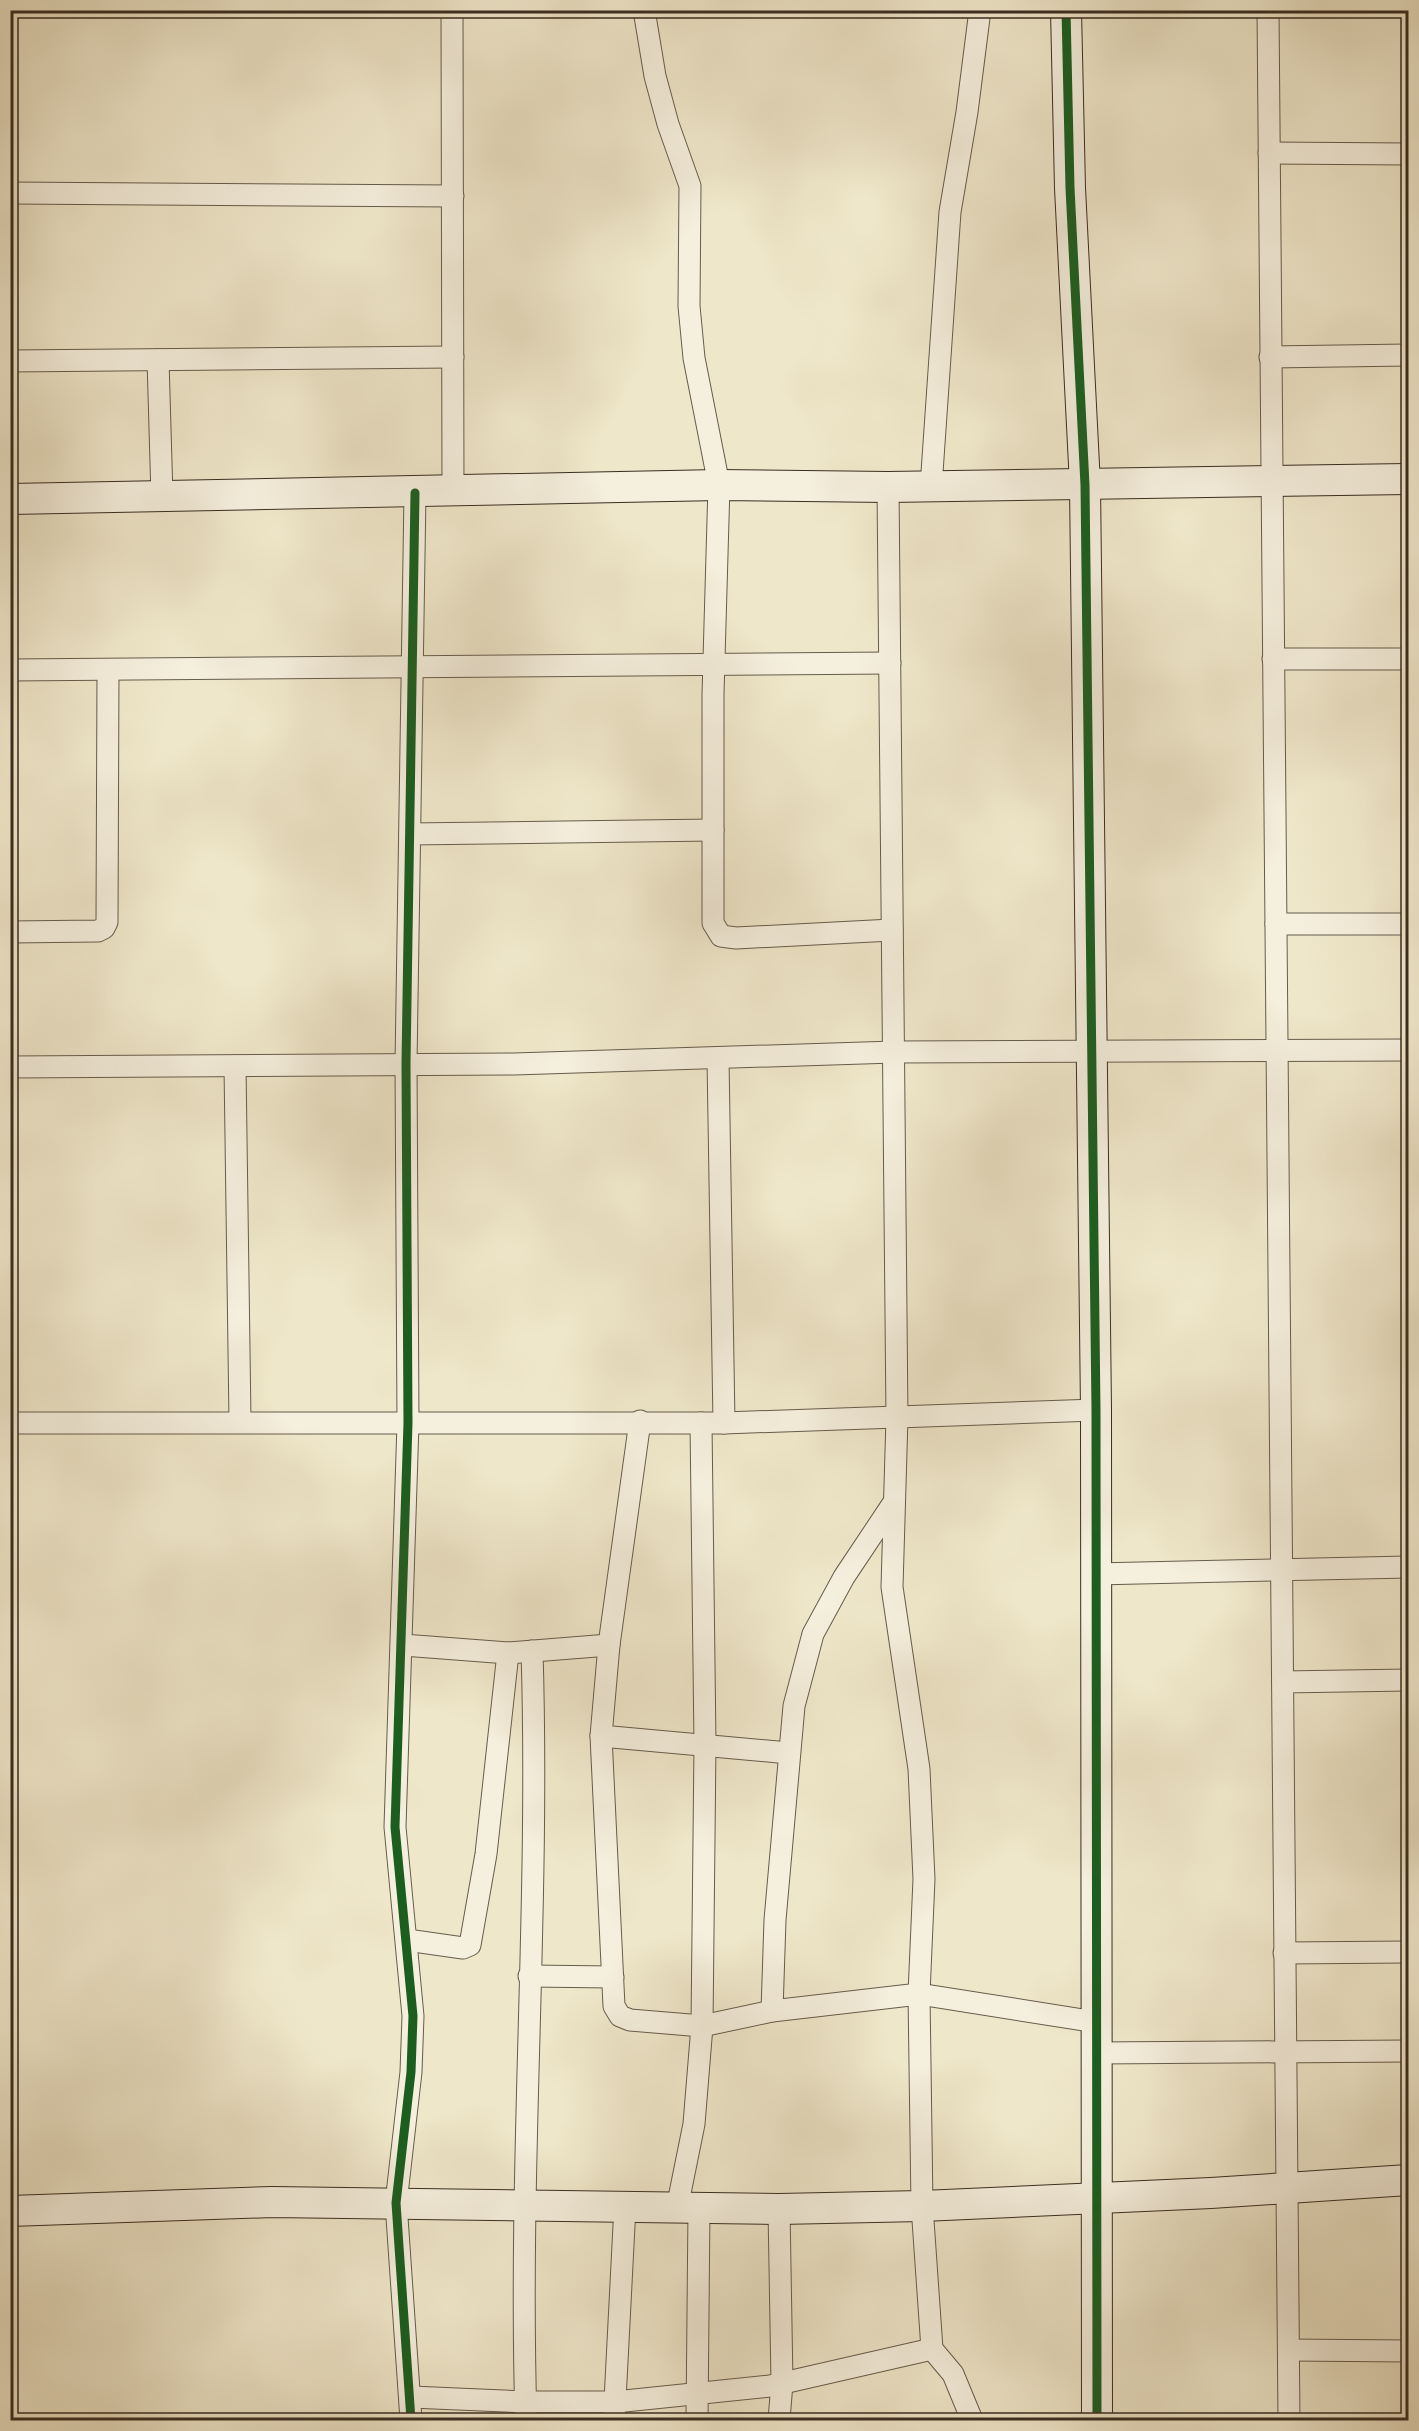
<svg xmlns="http://www.w3.org/2000/svg" width="1419" height="2431" font-family="Vollkorn,serif">
<style>
.lines{fill:none;stroke-linecap:round;stroke-linejoin:round}
.street-casing{stroke:#675c4c;stroke-width:23}
.secondary-casing{stroke:#3a2d22;stroke-width:32}
.street{stroke:#f5efdd;stroke-width:21}
.secondary{stroke:#f5efdd;stroke-width:30}
.cycleway-casing{stroke:#f5efdd;stroke-width:13}
.cycleway{stroke:#1b5e20;stroke-width:9}
</style>
<rect width="100%" height="100%" fill="#efe7ca"/>
<filter id="stains"><feTurbulence type="fractalNoise" baseFrequency=".00333" numOctaves="4"/><feColorMatrix values="0 0 0 0 .2 0 0 0 0 .09 0 0 0 0 .02 0 0 0 .5 -.17"/></filter>
<radialGradient id="worn" r=".72"><stop offset=".6" stop-color="#630" stop-opacity="0"/><stop offset="1" stop-color="#630" stop-opacity=".3"/></radialGradient>
<g class="lines">
<defs>
<g id="street">
<path d="M 452,10 L 453,492"/>
<path d="M 644,10 L 655,76 L 668,124 L 690,186 L 689,306 L 694,358 L 719,485 L 713,694 L 713,923 L 721,936 L 736,938 L 892,930"/>
<path d="M 1268,10 L 1289,2420"/>
<path d="M 1269,153 L 1408,154"/>
<path d="M 10,193 L 453,196"/>
<path d="M 1270,357 L 1408,355"/>
<path d="M 158,360 L 162,497"/>
<path d="M 10,361 L 453,357"/>
<path d="M 888,487 L 897,1418 L 892,1587 L 919,1769 L 924,1879 L 919,1994 L 922,2206 L 932,2349 L 953,2374 L 972,2420"/>
<path d="M 931,487 L 950,212 L 967,112 L 980,10"/>
<path d="M 1273,659 L 1408,659"/>
<path d="M 10,670 L 890,663"/>
<path d="M 410,834 L 713,830"/>
<path d="M 1276,924 L 1408,924"/>
<path d="M 10,932 L 98,931 L 104,928 L 107,922 L 108,671"/>
<path d="M 718,1059 L 724,1423"/>
<path d="M 235,1066 L 240,1421"/>
<path d="M 10,1067 L 514,1064 L 894,1052 L 1408,1050"/>
<path d="M 640,1421 L 609,1645 L 601,1736 L 614,2006 L 620,2016 L 630,2020 L 702,2026 L 772,2011 L 919,1994 L 1096,2022"/>
<path d="M 10,1423 L 724,1423 L 1096,1410"/>
<path d="M 1095,1574 L 1408,1567"/>
<path d="M 403,1645 L 508,1653 L 609,1645"/>
<path d="M 1283,1682 L 1408,1680"/>
<path d="M 601,1736 L 789,1753"/>
<path d="M 407,1940 L 463,1948 L 470,1945 L 486,1854 L 508,1653"/>
<path d="M 1284,1953 L 1408,1952"/>
<path d="M 529,1976 L 613,1977"/>
<path d="M 772,2011 L 775,1920 L 794,1706 L 813,1634 L 844,1577 L 894,1502"/>
<path d="M 1096,2053 L 1408,2051"/>
<path d="M 677,2208 L 694,2124 L 702,2026 L 705,1744 L 701,1423"/>
<path d="M 1289,2350 L 1408,2351"/>
<path d="M 411,2397 L 526,2402 L 615,2402 L 770,2386 L 932,2349"/>
<path d="M 411,2420 L 396,2203 L 411,2072 L 413,2016 L 395,1827 L 408,1423 L 406,1064 L 415,493"/>
<path d="M 526,2420 C 518,2164 540,1907 532,1651"/>
<path d="M 614,2420 L 625,2206"/>
<path d="M 697,2420 L 699,2208"/>
<path d="M 779,2420 L 782,2383 L 779,2209"/>
</g>
<g id="secondary">
<path d="M 1066,10 L 1070,188 L 1085,485 L 1096,1410 L 1097,2420"/>
<path d="M 10,499 L 719,485 L 888,487 L 1408,479"/>
<path d="M 10,2211 L 272,2202 L 779,2209 L 922,2206 L 1211,2193 L 1408,2180"/>
</g>
</defs>
<use href="#street" class="street-casing"/>
<use href="#secondary" class="secondary-casing"/>
<use href="#street" class="street"/>
<use href="#secondary" class="secondary"/>
<defs>
<g id="cycleway">
<path d="M 1066,10 L 1070,188 L 1085,485 L 1096,1410 L 1097,2420"/>
<path d="M 411,2420 L 396,2203 L 411,2072 L 413,2016 L 395,1827 L 408,1423 L 406,1064 L 415,493"/>
</g>
</defs>
<use href="#cycleway" class="cycleway-casing"/>
<use href="#cycleway" class="cycleway"/>
</g>
<rect width="1419" height="2431" fill="none" stroke="#efe7ca" stroke-width="36"/>
<rect x="12" y="12" width="1395" height="2407" fill="none" stroke="#3a2d22" stroke-width="3"/>
<rect x="18" y="18" width="1383" height="2395" fill="none" stroke="#3a2d22" stroke-width="1.5"/>
<rect width="100%" height="100%" filter="url(#stains)"/>
<rect width="100%" height="100%" fill="url(#worn)"/>
</svg>
